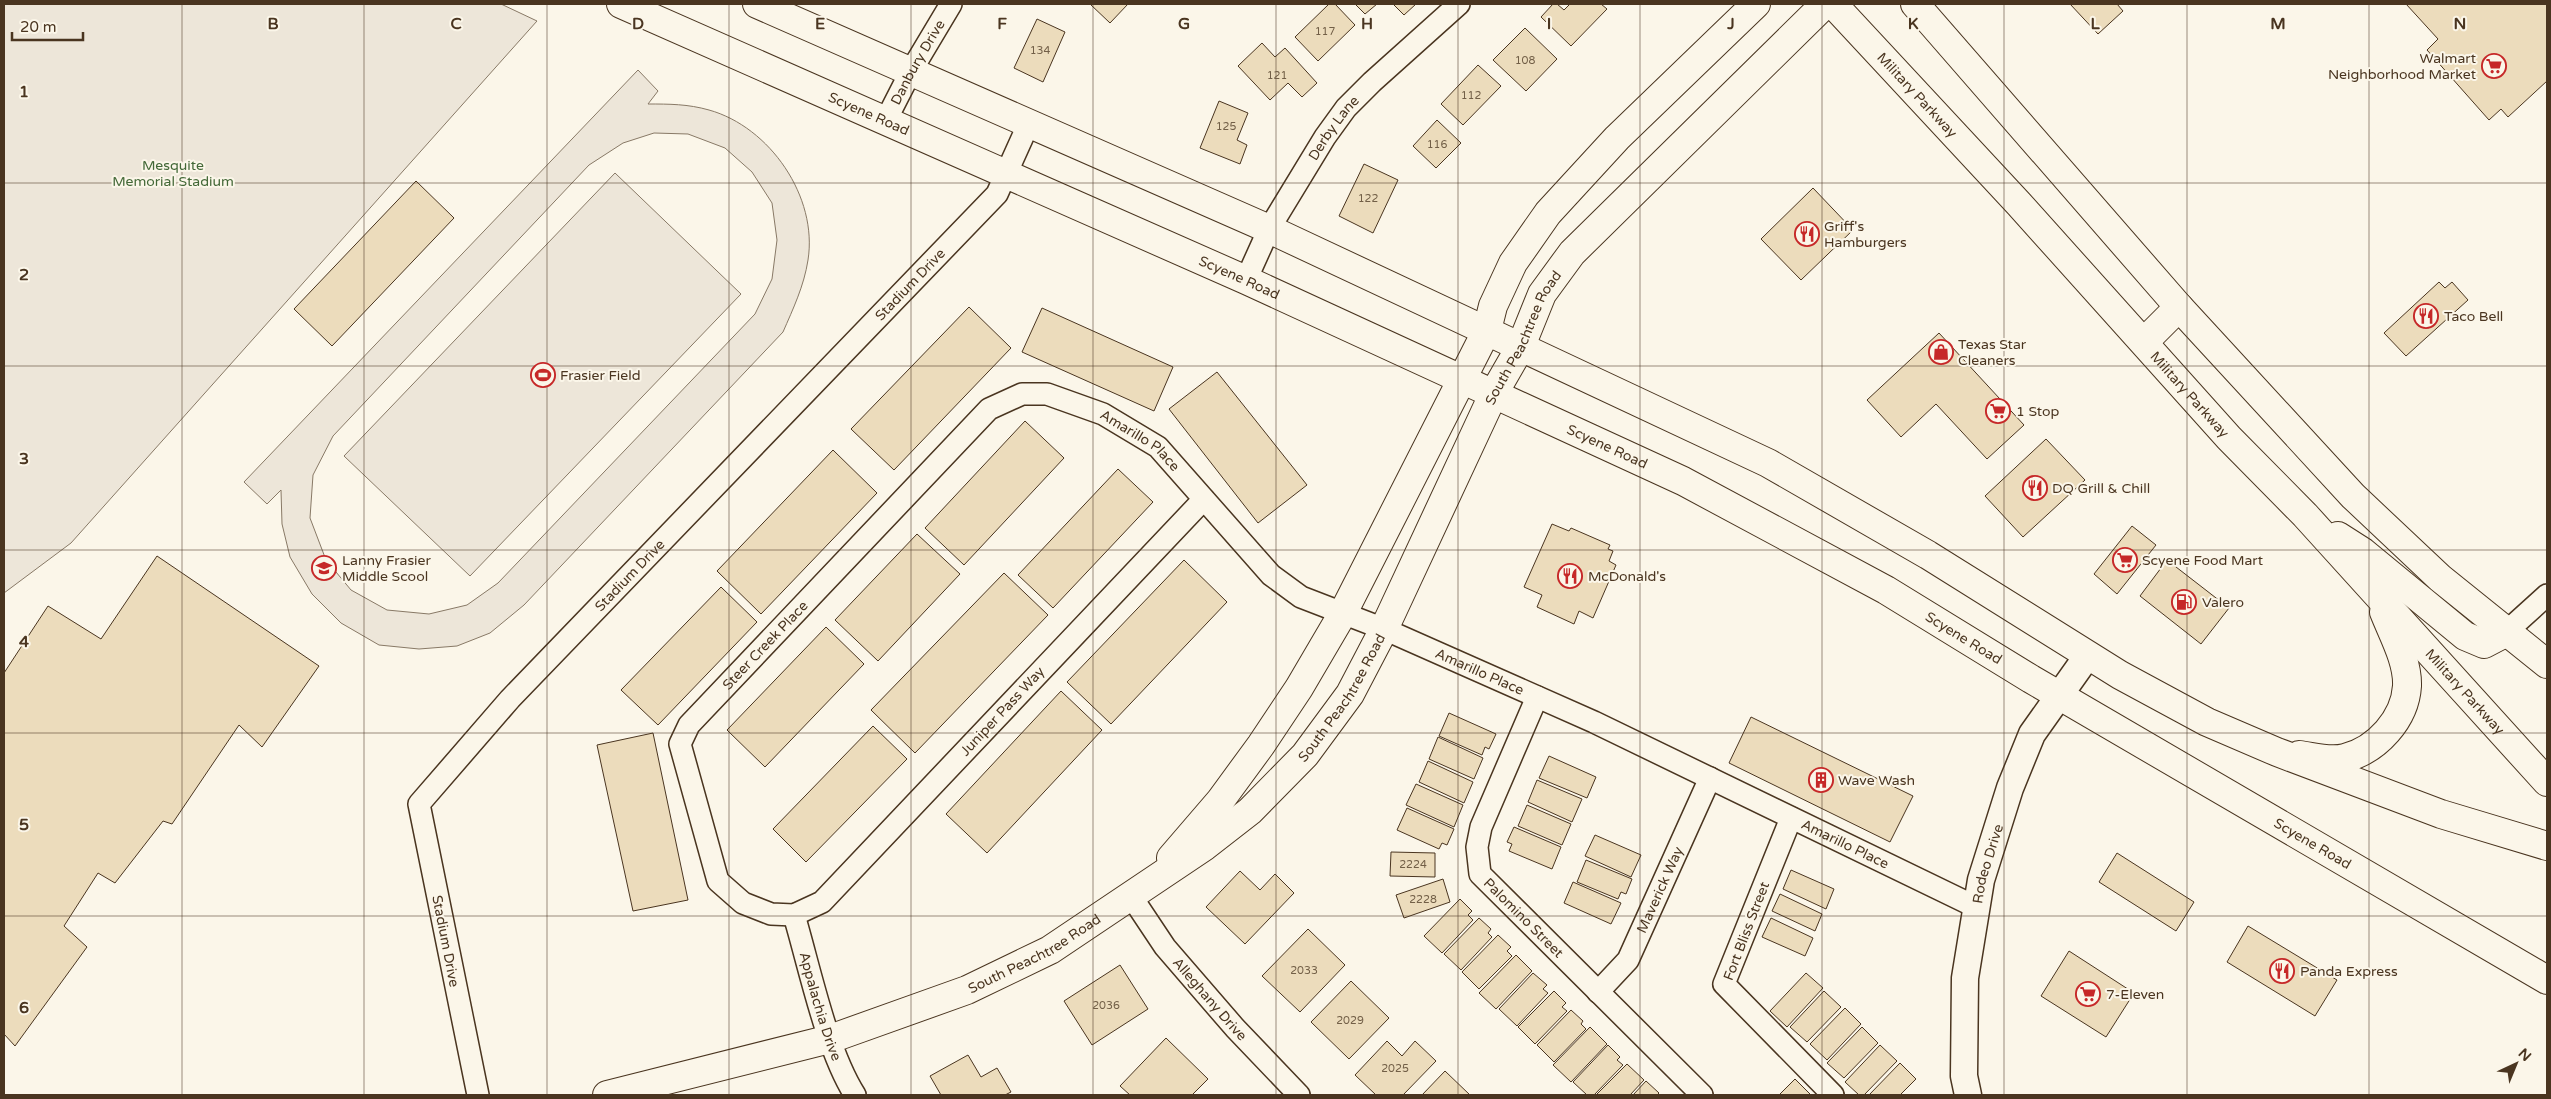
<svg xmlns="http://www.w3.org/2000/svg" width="2551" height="1099" font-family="'Varela Round',sans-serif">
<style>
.green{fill:#ede6d9;stroke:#887966;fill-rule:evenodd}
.building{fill:#ecdcbc;stroke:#4a3520}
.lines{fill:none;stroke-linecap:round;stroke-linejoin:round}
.minor-casing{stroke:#4a3520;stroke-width:24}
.tertiary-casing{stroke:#4a3520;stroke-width:29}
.secondary-casing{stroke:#4a3520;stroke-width:30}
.primary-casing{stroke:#4a3520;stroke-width:30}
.minor{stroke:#fbf6e9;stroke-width:21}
.tertiary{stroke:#fbf6e9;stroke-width:26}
.secondary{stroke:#fbf6e9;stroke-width:28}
.primary{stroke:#fbf6e9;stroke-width:28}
.grid{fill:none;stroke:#4a3520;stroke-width:1;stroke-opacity:0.55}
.labels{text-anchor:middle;stroke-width:4;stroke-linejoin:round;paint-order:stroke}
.number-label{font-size:11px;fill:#725f47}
.poi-label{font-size:14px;fill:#4a3520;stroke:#fbf6e9;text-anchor:start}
.street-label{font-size:14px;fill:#4a3520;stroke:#fbf6e9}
.park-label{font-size:14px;fill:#436837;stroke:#fbf6e9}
.grid-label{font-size:16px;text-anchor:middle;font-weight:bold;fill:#4a3520;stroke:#fbf6e9;stroke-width:4;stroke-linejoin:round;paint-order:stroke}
</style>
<rect width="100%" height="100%" fill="#fbf6e9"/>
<g class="green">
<path d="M 4,4 L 501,4 L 537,21 L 71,543 L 4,593 Z"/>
<path d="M 638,70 L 658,91 L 648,104 C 669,104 688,104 709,110 C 770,127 818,197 808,260 C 804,286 793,309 783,332 L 524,605 L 490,633 L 457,646 L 419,649 L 379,645 L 341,623 L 312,594 L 290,557 L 282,524 L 281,490 L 267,504 L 244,482 ZM 654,133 L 688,134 L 725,148 L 752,172 L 772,203 L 777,240 L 772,279 L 755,314 L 498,583 L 467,605 L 429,614 L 387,610 L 351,590 L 326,560 L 310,518 L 313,475 L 333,436 L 589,165 L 623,143 Z"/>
<path d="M 615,173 L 741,294 L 470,576 L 344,456 Z"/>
</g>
<g class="building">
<path d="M 1090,4 L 1128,4 L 1110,23 Z"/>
<path d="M 1329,4 L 1335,4 L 1355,25 L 1318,61 L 1295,37 Z"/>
<path d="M 1355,4 L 1377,4 L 1365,14 Z"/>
<path d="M 1393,4 L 1416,4 L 1404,15 Z"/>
<path d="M 1553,4 L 1557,4 L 1564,10 L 1570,4 L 1601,4 L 1607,9 L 1571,46 L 1541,17 Z"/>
<path d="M 2070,4 L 2117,4 L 2123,11 L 2098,34 Z"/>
<path d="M 2406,4 L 2547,4 L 2547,81 L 2508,117 L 2501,109 L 2489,120 L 2427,50 L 2438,39 Z"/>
<path d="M 1037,19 L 1065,32 L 1043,82 L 1014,68 Z"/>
<path d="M 1525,28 L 1557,59 L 1526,91 L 1493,60 Z"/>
<path d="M 1262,43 L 1275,57 L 1285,48 L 1317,83 L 1302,97 L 1288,83 L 1270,100 L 1238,66 Z"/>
<path d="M 1478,65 L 1501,86 L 1463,125 L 1441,104 Z"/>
<path d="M 1219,101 L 1248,113 L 1237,140 L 1247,145 L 1240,164 L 1200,148 Z"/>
<path d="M 1437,120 L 1461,143 L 1436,168 L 1413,146 Z"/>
<path d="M 1364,164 L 1398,180 L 1373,233 L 1339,216 Z"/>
<path d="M 416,181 L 454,218 L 332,346 L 294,309 Z"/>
<path d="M 1813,188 L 1853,230 L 1801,280 L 1761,239 Z"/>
<path d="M 2439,282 L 2445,288 L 2452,282 L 2468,300 L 2406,356 L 2384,333 Z"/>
<path d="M 969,307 L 1011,348 L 894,470 L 851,429 Z"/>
<path d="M 1042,308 L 1173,367 L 1154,411 L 1022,352 Z"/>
<path d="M 1939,333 L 2024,425 L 1987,459 L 1936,404 L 1901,437 L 1867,400 Z"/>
<path d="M 1217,372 L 1307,485 L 1258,523 L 1169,409 Z"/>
<path d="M 1025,421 L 1064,458 L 964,565 L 925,528 Z"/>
<path d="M 2046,439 L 2085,480 L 2023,537 L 1985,496 Z"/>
<path d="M 833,450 L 877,493 L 761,614 L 717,571 Z"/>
<path d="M 1118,469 L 1153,502 L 1053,608 L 1018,575 Z"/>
<path d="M 1552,524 L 1569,531 L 1571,528 L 1610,545 L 1608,549 L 1613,551 L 1609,561 L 1616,565 L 1593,618 L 1579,611 L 1574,624 L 1537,607 L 1542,595 L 1524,587 Z"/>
<path d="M 2132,526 L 2156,545 L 2117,594 L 2094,574 Z"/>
<path d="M 917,534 L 960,574 L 878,661 L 835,620 Z"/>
<path d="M 157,556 L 319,666 L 262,747 L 239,725 L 172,824 L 163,821 L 115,883 L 98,873 L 64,926 L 87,947 L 15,1046 L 4,1034 L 4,673 L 48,606 L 101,639 Z"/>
<path d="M 1184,560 L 1227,602 L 1111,724 L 1067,682 Z"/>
<path d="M 2167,560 L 2229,608 L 2201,644 L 2140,596 Z"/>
<path d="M 1004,573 L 1048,615 L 915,753 L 871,710 Z"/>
<path d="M 721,587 L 757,622 L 658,725 L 621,690 Z"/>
<path d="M 826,627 L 864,664 L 765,767 L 727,730 Z"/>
<path d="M 1061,691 L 1102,730 L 987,853 L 946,814 Z"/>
<path d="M 1449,713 L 1496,734 L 1489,749 L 1485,747 L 1482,755 L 1439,736 Z"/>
<path d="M 1751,717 L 1913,796 L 1890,842 L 1729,763 Z"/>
<path d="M 873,726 L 907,759 L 806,862 L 773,829 Z"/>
<path d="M 653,733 L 688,900 L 633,911 L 597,745 Z"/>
<path d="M 1438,737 L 1483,758 L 1474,779 L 1429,759 Z"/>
<path d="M 1549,756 L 1596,777 L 1587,798 L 1539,778 Z"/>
<path d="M 1428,761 L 1473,782 L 1464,803 L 1419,782 Z"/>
<path d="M 1537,780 L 1582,799 L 1572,822 L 1528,802 Z"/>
<path d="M 1416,784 L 1463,805 L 1454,827 L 1406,805 Z"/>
<path d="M 1527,805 L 1571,824 L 1562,845 L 1518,826 Z"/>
<path d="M 1407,808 L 1454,829 L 1447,845 L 1442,843 L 1439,849 L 1397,830 Z"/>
<path d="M 1514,827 L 1561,847 L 1552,869 L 1509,851 L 1512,844 L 1507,842 Z"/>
<path d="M 1595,835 L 1641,855 L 1631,877 L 1585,856 Z"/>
<path d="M 1391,852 L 1435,853 L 1435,877 L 1390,876 Z"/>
<path d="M 2117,853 L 2194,902 L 2176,931 L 2099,882 Z"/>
<path d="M 1586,860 L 1632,879 L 1626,894 L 1621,892 L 1618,899 L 1577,882 Z"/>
<path d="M 1791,870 L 1834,889 L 1826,909 L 1783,889 Z"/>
<path d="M 1240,871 L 1260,890 L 1275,874 L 1294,893 L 1245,944 L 1206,907 Z"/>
<path d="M 1443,879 L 1450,902 L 1404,918 L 1396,895 Z"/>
<path d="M 1573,882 L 1621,903 L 1611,924 L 1564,903 Z"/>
<path d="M 1780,894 L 1822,914 L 1815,931 L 1772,911 Z"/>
<path d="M 1460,899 L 1472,911 L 1468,915 L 1473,920 L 1442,953 L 1424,936 Z"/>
<path d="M 1479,918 L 1491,929 L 1488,933 L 1492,937 L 1461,970 L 1444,954 Z"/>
<path d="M 1771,918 L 1813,938 L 1805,956 L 1762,937 Z"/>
<path d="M 2248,926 L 2337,980 L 2315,1016 L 2227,962 Z"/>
<path d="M 1308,929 L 1345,965 L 1300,1012 L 1262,976 Z"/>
<path d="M 1498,935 L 1511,947 L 1507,951 L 1512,956 L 1479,989 L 1462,972 Z"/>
<path d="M 2069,951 L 2134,993 L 2106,1037 L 2041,996 Z"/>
<path d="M 1516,955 L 1532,971 L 1496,1009 L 1479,993 Z"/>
<path d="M 1120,965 L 1148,1009 L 1092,1045 L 1064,1001 Z"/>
<path d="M 1533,973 L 1547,985 L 1543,989 L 1548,993 L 1517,1026 L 1499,1009 Z"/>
<path d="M 1806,973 L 1823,988 L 1787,1027 L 1770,1011 Z"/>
<path d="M 1351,981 L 1389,1018 L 1349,1059 L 1311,1022 Z"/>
<path d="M 1554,991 L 1566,1003 L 1562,1007 L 1567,1011 L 1535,1044 L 1518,1027 Z"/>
<path d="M 1824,991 L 1841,1007 L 1807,1042 L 1790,1027 Z"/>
<path d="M 1845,1008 L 1861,1024 L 1827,1060 L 1810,1044 Z"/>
<path d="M 1571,1010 L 1583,1021 L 1581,1024 L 1586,1029 L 1554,1062 L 1537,1045 Z"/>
<path d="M 1590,1027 L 1607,1044 L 1571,1082 L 1553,1065 Z"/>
<path d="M 1862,1027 L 1878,1043 L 1844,1078 L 1827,1063 Z"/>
<path d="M 1166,1038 L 1208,1079 L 1192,1095 L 1130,1095 L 1120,1086 Z"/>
<path d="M 1387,1041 L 1402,1056 L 1415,1041 L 1436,1061 L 1403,1095 L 1376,1095 L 1355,1075 Z"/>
<path d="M 1608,1045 L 1620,1057 L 1617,1060 L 1623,1065 L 1594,1095 L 1587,1095 L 1573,1082 Z"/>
<path d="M 1880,1045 L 1897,1061 L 1864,1095 L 1859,1095 L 1845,1082 Z"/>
<path d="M 968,1055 L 981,1077 L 997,1068 L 1011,1092 L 1005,1095 L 941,1095 L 930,1076 Z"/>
<path d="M 1900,1063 L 1916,1079 L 1900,1095 L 1869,1095 Z"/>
<path d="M 1627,1064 L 1644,1080 L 1630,1095 L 1596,1095 Z"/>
<path d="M 1445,1071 L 1470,1095 L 1422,1095 Z"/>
<path d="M 1795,1079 L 1811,1095 L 1779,1095 Z"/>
<path d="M 1646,1081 L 1659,1093 L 1657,1095 L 1633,1095 Z"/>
</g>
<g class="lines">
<defs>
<g id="minor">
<path id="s1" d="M 885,122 L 911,71 L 951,4"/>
<path id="s2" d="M 1246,280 L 1269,229 L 1325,137 L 1346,108 L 1372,82 L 1459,4"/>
<path id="s3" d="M 1204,499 L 822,902 L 794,915 L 771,914 L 743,903 L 718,881 L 680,744 L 689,725 L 989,409 L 1022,394 L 1047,394 L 1103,414 L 1158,447 L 1271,575 L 1301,597 L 1384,629 L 1594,722 L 1976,907"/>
<path d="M 2505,633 L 2547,595"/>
<path id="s4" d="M 1537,697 L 1481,827 L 1477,847 L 1480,874 L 1702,1095"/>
<path d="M 1791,818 L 1724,984 L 1833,1095"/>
<path id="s5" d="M 1131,896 L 1165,947 L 1235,1028 L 1299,1095"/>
<path id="s6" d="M 794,915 C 810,969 826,1049 855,1095"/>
<path id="s7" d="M 1598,992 L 1628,960 L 1710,778"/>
<path id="s8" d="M 478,1095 L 419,804 L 510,699 L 997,194 L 1029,123"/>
</g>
<g id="tertiary">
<path id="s9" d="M 1968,1095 L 1964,1076 L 1965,978 L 1981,880 L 2010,788 L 2032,734 L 2088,655"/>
</g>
<g id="secondary">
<path id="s10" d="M 1833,4 L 2019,204 L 2229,438 L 2305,515 L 2547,782"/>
<path d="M 1915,4 L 2179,307 L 2353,496 L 2440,578 L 2547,664"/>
<path d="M 2144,342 L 2179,307"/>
<path d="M 2338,536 L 2363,552 L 2465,636 L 2484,644 L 2505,633"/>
<path d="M 2299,755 C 2314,757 2330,762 2345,758 C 2377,750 2405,719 2407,686 C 2408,661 2393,635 2384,612"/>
<path d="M 1171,858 L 1220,801 L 1261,745 L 1299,688 L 1343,613 L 1487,330 L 1493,306 L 1513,263 L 1548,213 L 1617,138 L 1756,4"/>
<path id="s11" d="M 607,1095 L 830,1039 L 967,990 L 1050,950 L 1205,846 L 1250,811 L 1305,755 L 1350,694 L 1384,629 L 1494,393 L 1521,346 L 1542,294 L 1572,253 L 1825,4"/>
</g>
<g id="primary">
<path id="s12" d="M 621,4 L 1246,280 L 1683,481 L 1886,590 L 2031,679 L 2547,980"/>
<path d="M 757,4 L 1269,229 L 1768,463 L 1928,555 L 2120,675 L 2207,722 L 2277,752 L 2441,814 L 2547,846"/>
</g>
</defs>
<use href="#minor" class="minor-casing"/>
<use href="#tertiary" class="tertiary-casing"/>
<use href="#secondary" class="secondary-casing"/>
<use href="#primary" class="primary-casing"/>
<use href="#minor" class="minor"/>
<use href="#tertiary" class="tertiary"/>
<use href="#secondary" class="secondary"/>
<use href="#primary" class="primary"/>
</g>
<path class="grid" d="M 182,4 L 182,1095M 364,4 L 364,1095M 547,4 L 547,1095M 729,4 L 729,1095M 911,4 L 911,1095M 1093,4 L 1093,1095M 1276,4 L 1276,1095M 1458,4 L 1458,1095M 1640,4 L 1640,1095M 1822,4 L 1822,1095M 2004,4 L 2004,1095M 2187,4 L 2187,1095M 2369,4 L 2369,1095M 4,183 L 2547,183M 4,366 L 2547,366M 4,550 L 2547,550M 4,733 L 2547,733M 4,916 L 2547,916"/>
<defs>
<symbol id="supermarket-ring" viewBox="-11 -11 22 22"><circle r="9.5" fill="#fbf6e9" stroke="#c62828" stroke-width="1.5"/><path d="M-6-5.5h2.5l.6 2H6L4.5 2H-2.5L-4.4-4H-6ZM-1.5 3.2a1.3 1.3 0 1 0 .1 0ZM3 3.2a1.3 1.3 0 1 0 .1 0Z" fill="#c62828"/></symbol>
<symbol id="restaurant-ring" viewBox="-11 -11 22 22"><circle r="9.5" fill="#fbf6e9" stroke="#c62828" stroke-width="1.5"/><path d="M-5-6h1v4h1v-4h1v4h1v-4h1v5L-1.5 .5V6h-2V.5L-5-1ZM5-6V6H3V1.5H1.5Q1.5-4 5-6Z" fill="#c62828"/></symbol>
<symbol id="shop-ring" viewBox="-11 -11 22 22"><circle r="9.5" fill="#fbf6e9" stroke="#c62828" stroke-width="1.5"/><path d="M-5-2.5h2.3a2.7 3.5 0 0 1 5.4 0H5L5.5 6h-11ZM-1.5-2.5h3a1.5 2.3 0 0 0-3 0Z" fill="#c62828"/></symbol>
<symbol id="stadium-ring" viewBox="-11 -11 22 22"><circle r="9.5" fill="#fbf6e9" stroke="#c62828" stroke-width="1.5"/><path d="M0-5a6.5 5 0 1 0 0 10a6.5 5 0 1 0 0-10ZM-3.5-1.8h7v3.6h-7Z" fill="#c62828"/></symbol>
<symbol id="school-ring" viewBox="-11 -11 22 22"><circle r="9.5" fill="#fbf6e9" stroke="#c62828" stroke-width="1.5"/><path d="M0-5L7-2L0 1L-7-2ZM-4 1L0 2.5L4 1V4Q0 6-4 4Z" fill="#c62828"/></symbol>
<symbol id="fuel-ring" viewBox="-11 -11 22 22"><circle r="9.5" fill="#fbf6e9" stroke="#c62828" stroke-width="1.5"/><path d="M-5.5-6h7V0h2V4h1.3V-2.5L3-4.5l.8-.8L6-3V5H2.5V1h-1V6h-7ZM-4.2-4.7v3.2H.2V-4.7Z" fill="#c62828"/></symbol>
<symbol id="building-ring" viewBox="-11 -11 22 22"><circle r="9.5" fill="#fbf6e9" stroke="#c62828" stroke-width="1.5"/><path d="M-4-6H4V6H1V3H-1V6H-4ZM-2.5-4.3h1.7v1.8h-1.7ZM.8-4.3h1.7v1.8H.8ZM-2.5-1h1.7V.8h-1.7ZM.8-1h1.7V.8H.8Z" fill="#c62828"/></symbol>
</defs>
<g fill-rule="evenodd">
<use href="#supermarket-ring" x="2480" y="52" width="28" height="28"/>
<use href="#restaurant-ring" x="1793" y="220" width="28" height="28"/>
<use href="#restaurant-ring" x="2412" y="302" width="28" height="28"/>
<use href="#shop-ring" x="1927" y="338" width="28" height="28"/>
<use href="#stadium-ring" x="529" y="361" width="28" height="28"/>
<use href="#supermarket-ring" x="1984" y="397" width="28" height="28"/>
<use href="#restaurant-ring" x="2021" y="474" width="28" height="28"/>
<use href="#supermarket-ring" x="2111" y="546" width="28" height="28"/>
<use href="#school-ring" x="310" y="554" width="28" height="28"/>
<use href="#restaurant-ring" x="1556" y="562" width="28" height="28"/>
<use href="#fuel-ring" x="2170" y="588" width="28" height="28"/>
<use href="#building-ring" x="1807" y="766" width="28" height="28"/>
<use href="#restaurant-ring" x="2268" y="957" width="28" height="28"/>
<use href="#supermarket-ring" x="2074" y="980" width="28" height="28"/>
</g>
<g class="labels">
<g class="number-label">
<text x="1325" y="35">117</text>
<text x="1040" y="54">134</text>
<text x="1525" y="64">108</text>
<text x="1277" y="79">121</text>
<text x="1471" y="99">112</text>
<text x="1226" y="130">125</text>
<text x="1437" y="148">116</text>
<text x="1368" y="202">122</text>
<text x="1413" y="868">2224</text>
<text x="1423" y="903">2228</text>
<text x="1304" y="974">2033</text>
<text x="1106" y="1009">2036</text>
<text x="1350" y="1024">2029</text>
<text x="1395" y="1072">2025</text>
</g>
<g class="poi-label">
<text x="2476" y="63" text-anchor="end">Walmart<tspan x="2476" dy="16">Neighborhood Market</tspan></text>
<text x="1824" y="231">Griff's<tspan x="1824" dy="16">Hamburgers</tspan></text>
<text x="2444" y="321">Taco Bell</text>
<text x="1958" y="349">Texas Star<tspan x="1958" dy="16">Cleaners</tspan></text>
<text x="560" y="380">Frasier Field</text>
<text x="2016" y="416">1 Stop</text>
<text x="2052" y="493">DQ Grill &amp; Chill</text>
<text x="342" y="565">Lanny Frasier<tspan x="342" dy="16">Middle Scool</tspan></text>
<text x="2142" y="565">Scyene Food Mart</text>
<text x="1588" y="581">McDonald's</text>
<text x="2202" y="607">Valero</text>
<text x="1838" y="785">Wave Wash</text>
<text x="2300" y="976">Panda Express</text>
<text x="2106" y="999">7-Eleven</text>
</g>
<g class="street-label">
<text dy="5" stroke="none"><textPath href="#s1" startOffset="68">Danbury Drive</textPath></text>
<text dy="5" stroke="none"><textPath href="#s10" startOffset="124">Military Parkway</textPath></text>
<text dy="5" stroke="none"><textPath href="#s12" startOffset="271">Scyene Road</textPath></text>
<text dy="5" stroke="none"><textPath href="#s2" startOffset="176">Derby Lane</textPath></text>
<text dy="5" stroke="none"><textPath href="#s12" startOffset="676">Scyene Road</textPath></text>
<text dy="5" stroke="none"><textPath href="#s8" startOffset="1012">Stadium Drive</textPath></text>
<text dy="5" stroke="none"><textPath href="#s11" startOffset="1262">South Peachtree Road</textPath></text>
<text dy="5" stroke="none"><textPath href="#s10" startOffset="529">Military Parkway</textPath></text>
<text dy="5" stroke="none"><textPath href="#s3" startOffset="1438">Amarillo Place</textPath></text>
<text dy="5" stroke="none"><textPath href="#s12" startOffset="1081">Scyene Road</textPath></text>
<text dy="5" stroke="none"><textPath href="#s8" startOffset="608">Stadium Drive</textPath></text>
<text dy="5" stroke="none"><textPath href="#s12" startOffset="1486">Scyene Road</textPath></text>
<text dy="5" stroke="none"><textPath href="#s3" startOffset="946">Steer Creek Place</textPath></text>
<text dy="5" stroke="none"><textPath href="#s3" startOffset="1858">Amarillo Place</textPath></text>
<text dy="5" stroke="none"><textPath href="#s10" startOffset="934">Military Parkway</textPath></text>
<text dy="5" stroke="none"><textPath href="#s11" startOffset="858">South Peachtree Road</textPath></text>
<text transform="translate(1002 711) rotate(-47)" y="5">Juniper Pass Way</text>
<text dy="5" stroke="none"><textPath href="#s3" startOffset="2262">Amarillo Place</textPath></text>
<text dy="5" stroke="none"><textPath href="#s12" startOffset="1891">Scyene Road</textPath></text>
<text dy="5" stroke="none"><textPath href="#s9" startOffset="234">Rodeo Drive</textPath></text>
<text dy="5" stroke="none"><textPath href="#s7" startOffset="121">Maverick Way</textPath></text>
<text dy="5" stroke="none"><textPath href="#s4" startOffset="251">Palomino Street</textPath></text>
<text transform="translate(1746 931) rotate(-69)" y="5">Fort Bliss Street</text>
<text transform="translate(446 941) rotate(79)" y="5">Stadium Drive</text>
<text dy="5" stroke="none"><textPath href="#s11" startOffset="452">South Peachtree Road</textPath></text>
<text dy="5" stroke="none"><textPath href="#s5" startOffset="130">Alleghany Drive</textPath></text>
<text dy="5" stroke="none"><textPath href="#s6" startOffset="95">Appalachia Drive</textPath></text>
</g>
<g class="park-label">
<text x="173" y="170">Mesquite<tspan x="173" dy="16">Memorial Stadium</tspan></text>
</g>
</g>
<g class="grid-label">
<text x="273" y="29">B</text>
<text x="456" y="29">C</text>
<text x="638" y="29">D</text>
<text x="820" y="29">E</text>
<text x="1002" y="29">F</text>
<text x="1184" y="29">G</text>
<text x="1367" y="29">H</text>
<text x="1549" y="29">I</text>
<text x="1731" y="29">J</text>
<text x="1913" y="29">K</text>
<text x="2095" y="29">L</text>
<text x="2278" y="29">M</text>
<text x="2460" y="29">N</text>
<text x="24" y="97">1</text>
<text x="24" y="280">2</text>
<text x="24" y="464">3</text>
<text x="24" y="647">4</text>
<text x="24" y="830">5</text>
<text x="24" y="1013">6</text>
</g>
<rect width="2551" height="1099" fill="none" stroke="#4a3520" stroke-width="10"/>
<g transform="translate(2516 1064) rotate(44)" stroke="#fbf6e9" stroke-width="4" paint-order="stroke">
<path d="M0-4L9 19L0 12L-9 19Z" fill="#4a3520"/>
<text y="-8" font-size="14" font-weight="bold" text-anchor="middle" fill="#4a3520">N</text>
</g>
<path d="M12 32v8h71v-8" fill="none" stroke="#4a3520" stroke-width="2.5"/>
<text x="20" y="32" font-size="15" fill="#4a3520" stroke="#fbf6e9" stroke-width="4" paint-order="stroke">20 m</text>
</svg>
